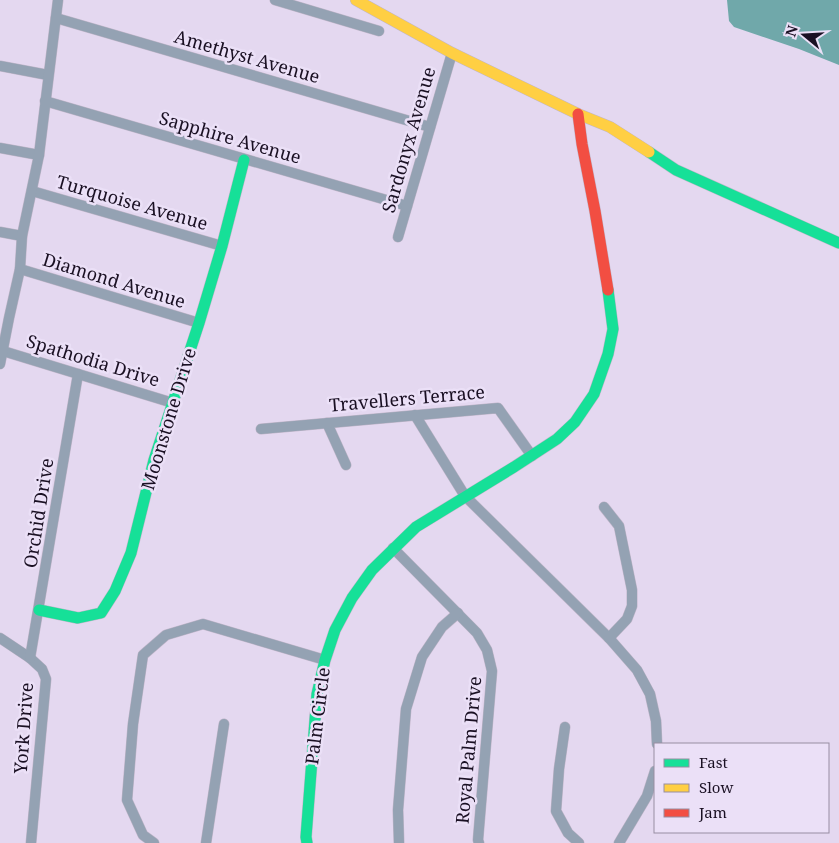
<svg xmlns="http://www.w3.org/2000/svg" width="839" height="843" font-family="'Noto Serif',serif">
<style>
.water{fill:#70a8aa}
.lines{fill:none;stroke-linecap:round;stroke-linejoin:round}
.street-casing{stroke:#c0b6c9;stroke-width:11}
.fast-casing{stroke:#c0b6c9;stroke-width:12}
.slow-casing{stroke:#c0b6c9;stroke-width:12}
.jam-casing{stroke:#c0b6c9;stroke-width:12}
.street{stroke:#94a2b3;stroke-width:10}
.fast{stroke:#16e098;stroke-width:11}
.slow{stroke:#ffcf43;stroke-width:11}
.jam{stroke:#f24e42;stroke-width:11}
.labels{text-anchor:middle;stroke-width:5;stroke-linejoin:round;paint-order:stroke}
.street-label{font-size:18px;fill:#1a1023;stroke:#ebe0f7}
</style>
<rect width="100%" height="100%" fill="#e4d8f0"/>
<path class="water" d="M 727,0 L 839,0 L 839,65 L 799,49 L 734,27 L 729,21 Z"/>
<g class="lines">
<defs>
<g id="street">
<path d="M 275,0 L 379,31"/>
<path d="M 56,18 L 430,127"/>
<path d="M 0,66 L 48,75"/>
<path d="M 45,101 L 407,206"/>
<path d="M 0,148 L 39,155"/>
<path d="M 32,191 L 222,246"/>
<path d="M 0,232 L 22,236"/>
<path d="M 398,237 L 452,53"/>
<path d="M 20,269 L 199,323"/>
<path d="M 3,351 L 173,403"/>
<path d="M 0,364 L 9,318 L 20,269 L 22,236 L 39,155 L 58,0"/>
<path d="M 415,415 L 465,496 L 609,638 L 637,670 L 650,694 L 656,721 L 657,744"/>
<path d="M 327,423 L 346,465"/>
<path d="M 261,429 L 498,408 L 532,456"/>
<path d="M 604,507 L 619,526 L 632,590 L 632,606 L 627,619 L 609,638"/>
<path d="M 393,548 L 477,633 L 487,650 L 492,671 L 478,840 L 479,843"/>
<path d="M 0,638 L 30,658 L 42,669 L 46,679 L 31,843"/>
<path d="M 30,658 L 78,374"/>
<path d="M 565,727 L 559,769 L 556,811 L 568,833 L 579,843"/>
<path d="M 154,843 L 143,835 L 127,800 L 133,724 L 143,655 L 166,635 L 203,624 L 325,660"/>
<path d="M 206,843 L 224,724"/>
<path d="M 399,843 L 398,810 L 406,709 L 422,657 L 442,627 L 458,613"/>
<path d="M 619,843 L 647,796 L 655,771"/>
</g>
<g id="fast">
<path d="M 649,152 L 676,170 L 839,243"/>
<path d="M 39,610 L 78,618 L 101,613 L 115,591 L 131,553 L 154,460 L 199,323 L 222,246 L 244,160"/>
<path d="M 307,843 L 306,837 L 317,694 L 325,660 L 335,630 L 352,598 L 372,570 L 416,527 L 514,467 L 557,439 L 575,422 L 594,394 L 608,354 L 613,329 L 608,290"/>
</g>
<path id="slow" d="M 356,0 L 452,53 L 578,114 L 610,127 L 649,152"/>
<path id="jam" d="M 578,114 L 582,144 L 595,211 L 608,290"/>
</defs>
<use href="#street" class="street-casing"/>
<use href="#fast" class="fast-casing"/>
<use href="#slow" class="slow-casing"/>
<use href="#jam" class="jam-casing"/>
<use href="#street" class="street"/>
<use href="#fast" class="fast"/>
<use href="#slow" class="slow"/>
<use href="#jam" class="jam"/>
</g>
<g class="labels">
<g class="street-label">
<text transform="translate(247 57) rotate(16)" y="6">Amethyst Avenue</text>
<text transform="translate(230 138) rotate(16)" y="6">Sapphire Avenue</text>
<text transform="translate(409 140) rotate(-74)" y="6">Sardonyx Avenue</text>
<text transform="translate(132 203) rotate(16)" y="6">Turquoise Avenue</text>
<text transform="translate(114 281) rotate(17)" y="6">Diamond Avenue</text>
<text transform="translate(93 361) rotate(17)" y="6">Spathodia Drive</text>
<text transform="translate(407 399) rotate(-5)" y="6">Travellers Terrace</text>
<text transform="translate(169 419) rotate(-73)" y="6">Moonstone Drive</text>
<text transform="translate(39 513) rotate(-81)" y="6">Orchid Drive</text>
<text transform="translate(318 716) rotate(-83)" y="6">Palm Circle</text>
<text transform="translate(24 728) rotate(-86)" y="6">York Drive</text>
<text transform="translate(469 750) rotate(-85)" y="6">Royal Palm Drive</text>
</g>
</g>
<rect x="654" y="743" width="175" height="90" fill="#ebe0f7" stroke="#978da2"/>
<rect x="664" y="759" width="25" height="8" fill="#16e098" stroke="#978da2"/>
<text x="699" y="768" font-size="15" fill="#1a1023">Fast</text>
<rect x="664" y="784" width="25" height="8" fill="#ffcf43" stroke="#978da2"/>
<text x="699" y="793" font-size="15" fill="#1a1023">Slow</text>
<rect x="664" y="809" width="25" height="8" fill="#f24e42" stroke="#978da2"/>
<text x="699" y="818" font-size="15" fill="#1a1023">Jam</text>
<g transform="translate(804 35) rotate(288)" stroke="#ebe0f7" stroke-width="4" paint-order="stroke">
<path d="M0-4L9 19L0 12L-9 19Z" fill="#1a1023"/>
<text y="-8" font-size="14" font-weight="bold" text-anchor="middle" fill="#1a1023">N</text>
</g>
</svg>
